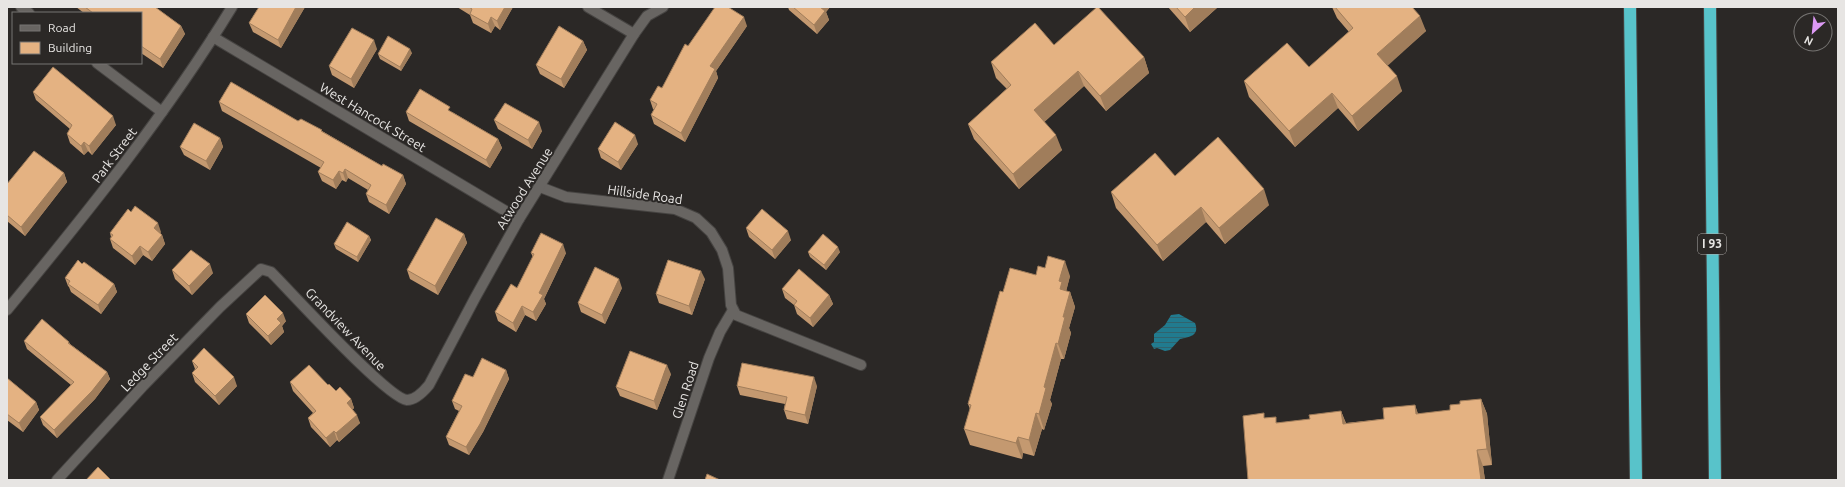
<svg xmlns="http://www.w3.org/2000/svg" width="1845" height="487" font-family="Ubuntu,sans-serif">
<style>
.water{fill:url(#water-rules)}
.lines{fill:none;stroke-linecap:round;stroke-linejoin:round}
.minor-casing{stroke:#464442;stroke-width:12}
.highway-casing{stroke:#464442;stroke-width:14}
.minor{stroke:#686562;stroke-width:10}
.highway{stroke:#58c3ca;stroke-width:12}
.wall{fill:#c49970}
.shaded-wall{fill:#a07d5b}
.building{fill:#e4b282;stroke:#a07d5b}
.labels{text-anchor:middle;stroke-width:4;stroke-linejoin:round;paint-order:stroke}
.shield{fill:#2b2826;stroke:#afacaa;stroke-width:1}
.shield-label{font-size:12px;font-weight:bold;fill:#e7e5e3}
.street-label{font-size:13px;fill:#e7e5e3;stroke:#2b2826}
</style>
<defs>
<pattern id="water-rules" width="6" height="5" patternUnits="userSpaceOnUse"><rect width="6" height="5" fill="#217b8f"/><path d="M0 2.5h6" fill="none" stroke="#31636d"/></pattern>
</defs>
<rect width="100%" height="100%" fill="#2b2826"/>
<path class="water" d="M 1179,314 L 1195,323 C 1200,336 1189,337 1180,339 L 1170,350 L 1165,351 L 1157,348 L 1154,349 L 1151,344 L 1154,342 L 1154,334 L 1165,325 L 1171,315 Z"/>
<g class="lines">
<defs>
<g id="minor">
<path d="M 21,7 L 29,13"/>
<path d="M 634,34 L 647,16 L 663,7"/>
<path d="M 213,37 L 519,219"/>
<path d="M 97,63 L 162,112"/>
<path d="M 540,187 L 566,197 L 675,209 L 696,218 L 711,232 L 722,250 L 728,268 L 731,305 L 736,315 L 861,365"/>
<path d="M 7,310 C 87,213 166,115 232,7"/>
<path d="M 57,480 L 143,386 L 220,307 L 261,269 L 271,272 C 291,292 387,398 407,400 C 416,400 424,391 429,385 L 475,298 L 519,219 L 634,34 L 588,7"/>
<path d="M 668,480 L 709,358 L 720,332 L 733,310"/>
</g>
<g id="highway">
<path d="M 1630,7 L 1636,480"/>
<path d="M 1710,7 L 1715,480"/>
</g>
</defs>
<use href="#minor" class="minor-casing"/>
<use href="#highway" class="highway-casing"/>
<use href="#minor" class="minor"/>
<use href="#highway" class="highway"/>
</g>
<g class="wall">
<path d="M 76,7 L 155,7 L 181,26 L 185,34 L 163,68 L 141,53 L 141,13 L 84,13 Z"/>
<path d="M 259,7 L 305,7 L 281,48 L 253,32 L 249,23 Z"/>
<path d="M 457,7 L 513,7 L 500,30 L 495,26 L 491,33 L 473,23 L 470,15 Z"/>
<path d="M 788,7 L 830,7 L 826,12 L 829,20 L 817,34 L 789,10 Z"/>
<path d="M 1168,7 L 1218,7 L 1190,32 Z"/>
<path d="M 1332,7 L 1412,7 L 1426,31 L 1387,65 L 1402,91 L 1358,131 L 1338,108 L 1295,147 L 1249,97 L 1244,81 L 1309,67 L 1349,32 L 1337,18 Z"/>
<path d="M 747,26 L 716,71 L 718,78 L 685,142 L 654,124 L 651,115 L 654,109 L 653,109 L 650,100 L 662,88 L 688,46 Z"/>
<path d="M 583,41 L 587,50 L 564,88 L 540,74 L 536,65 Z"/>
<path d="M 1054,45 L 1144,57 L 1149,73 L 1106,111 L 1084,86 L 1044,122 L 1062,150 L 1019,189 L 974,139 L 968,124 L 1007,89 L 996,78 L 991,62 Z"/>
<path d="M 377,49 L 354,88 L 332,75 L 329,66 Z"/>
<path d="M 412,53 L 401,71 L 380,59 L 378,54 Z"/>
<path d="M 33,92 L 116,125 L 92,155 L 88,151 L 84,155 L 70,143 L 67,134 L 70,129 L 36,100 Z"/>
<path d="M 219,102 L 298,121 L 322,131 L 382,166 L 403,175 L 406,184 L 389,214 L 369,202 L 366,194 L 368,190 L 348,178 L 346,182 L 342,180 L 336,189 L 322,181 L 318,172 L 321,168 L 222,111 Z"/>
<path d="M 406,112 L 452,112 L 498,139 L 502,148 L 490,168 L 409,121 Z"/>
<path d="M 494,120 L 542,131 L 532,149 L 498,129 Z"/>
<path d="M 220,138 L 223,147 L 210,170 L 184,155 L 180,147 Z"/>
<path d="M 638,144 L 621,170 L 601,158 L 598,149 Z"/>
<path d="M 64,173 L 67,182 L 25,236 L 7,221 L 7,184 Z"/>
<path d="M 1175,176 L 1269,205 L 1225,244 L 1206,222 L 1163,261 L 1116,208 L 1111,192 Z"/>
<path d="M 746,228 L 791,240 L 775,259 L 749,237 Z"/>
<path d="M 161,232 L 160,233 L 162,235 L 165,244 L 152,261 L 143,255 L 135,265 L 113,248 L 110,239 L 111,237 L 110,233 Z"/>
<path d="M 464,234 L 467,243 L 438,295 L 410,279 L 407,270 Z"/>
<path d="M 369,236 L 371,240 L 358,262 L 336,249 L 334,244 Z"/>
<path d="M 808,252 L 840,252 L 826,270 L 810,257 Z"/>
<path d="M 531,253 L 566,253 L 544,299 L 546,304 L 536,321 L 525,315 L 516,332 L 498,321 L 495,312 L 517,288 L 533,257 Z"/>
<path d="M 82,264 L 114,284 L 117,292 L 101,314 L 71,292 L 69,287 L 68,286 L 65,278 Z"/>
<path d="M 172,270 L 213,273 L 192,295 L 175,279 Z"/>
<path d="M 1036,275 L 1070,276 L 1066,291 L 1070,292 L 1075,307 L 1069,328 L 1071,333 L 1064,359 L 1061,359 L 1050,400 L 1052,404 L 1044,430 L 1042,429 L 1034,456 L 1023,453 L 1022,459 L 970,445 L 964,429 L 970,409 L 968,404 L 1003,292 Z"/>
<path d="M 705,279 L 692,315 L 659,303 L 656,294 Z"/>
<path d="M 622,288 L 605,324 L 581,312 L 578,303 Z"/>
<path d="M 782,289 L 829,295 L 833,304 L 813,327 L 797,314 L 794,305 L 785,298 Z"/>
<path d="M 246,314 L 286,321 L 282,326 L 284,332 L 271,345 L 249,323 Z"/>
<path d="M 24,341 L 69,342 L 70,344 L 107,372 L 110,379 L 95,399 L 57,438 L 43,425 L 40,417 L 71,385 L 27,349 Z"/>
<path d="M 192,361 L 237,386 L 219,405 L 195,382 L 192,373 L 195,369 Z"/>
<path d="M 506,370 L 509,379 L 483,432 L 469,455 L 449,445 L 446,437 L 459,411 L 455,409 L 452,401 L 473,377 Z"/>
<path d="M 671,374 L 657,410 L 620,396 L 616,387 Z"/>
<path d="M 7,378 L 36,402 L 39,410 L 23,432 L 7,420 Z"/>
<path d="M 290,382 L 328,385 L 336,391 L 351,399 L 354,408 L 352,410 L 360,423 L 339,442 L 337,440 L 330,447 L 311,427 L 308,418 L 313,413 L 293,391 Z"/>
<path d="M 737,386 L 817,386 L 808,424 L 787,419 L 784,410 L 785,404 L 740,395 Z"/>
<path d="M 1481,399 L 1487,414 L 1492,465 L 1483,466 L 1485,480 L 1248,480 L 1265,418 L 1278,423 L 1310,419 L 1341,411 L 1346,423 L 1384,419 L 1415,405 L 1418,414 L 1450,410 L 1460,404 Z"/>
</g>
<g class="shaded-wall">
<path d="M 296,7 L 305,7 L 281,48 L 278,40 Z"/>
<path d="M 505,7 L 513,7 L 500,30 L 497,21 Z"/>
<path d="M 820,7 L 830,7 L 826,12 L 829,20 L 817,34 L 814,25 Z"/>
<path d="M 1195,7 L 1218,7 L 1190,32 L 1185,17 Z"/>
<path d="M 1420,16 L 1426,31 L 1383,70 L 1377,54 Z"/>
<path d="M 491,17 L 495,26 L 491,33 L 488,24 Z"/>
<path d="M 744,17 L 747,26 L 716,71 L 718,78 L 685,142 L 681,133 L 710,66 Z"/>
<path d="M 181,26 L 185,34 L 163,68 L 160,59 Z"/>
<path d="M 374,40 L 377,49 L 354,88 L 351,79 Z"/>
<path d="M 583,41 L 587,50 L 564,88 L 561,79 Z"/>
<path d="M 410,49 L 412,53 L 401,71 L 400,67 Z"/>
<path d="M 1144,57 L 1149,73 L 1106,111 L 1100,96 Z"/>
<path d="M 1078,71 L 1084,86 L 1040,126 L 1034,110 Z"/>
<path d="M 1397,76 L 1402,91 L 1358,131 L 1352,116 Z"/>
<path d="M 1332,93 L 1338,108 L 1295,147 L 1289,131 Z"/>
<path d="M 113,116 L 116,125 L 92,155 L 89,146 Z"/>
<path d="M 539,122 L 542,131 L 532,149 L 528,140 Z"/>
<path d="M 635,135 L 638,144 L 621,170 L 618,162 Z"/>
<path d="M 1056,135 L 1062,150 L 1019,189 L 1013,174 Z"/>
<path d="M 220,138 L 223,147 L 210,170 L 206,161 Z"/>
<path d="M 498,139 L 502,148 L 490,168 L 486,160 Z"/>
<path d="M 84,142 L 88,151 L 84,155 L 81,146 Z"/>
<path d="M 345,169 L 348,178 L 346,182 L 343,173 Z"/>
<path d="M 339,171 L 342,180 L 336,189 L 333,180 Z"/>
<path d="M 64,173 L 67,182 L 25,236 L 21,227 Z"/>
<path d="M 403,175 L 406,184 L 389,214 L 386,205 Z"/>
<path d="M 1264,189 L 1269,205 L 1225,244 L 1219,228 Z"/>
<path d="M 1201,207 L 1206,222 L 1163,261 L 1157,245 Z"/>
<path d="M 158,223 L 161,232 L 157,237 L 154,228 Z"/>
<path d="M 788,231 L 791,240 L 775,259 L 772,250 Z"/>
<path d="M 464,234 L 467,243 L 438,295 L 435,286 Z"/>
<path d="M 162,235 L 165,244 L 152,261 L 148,252 Z"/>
<path d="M 369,236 L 371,240 L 358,262 L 357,257 Z"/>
<path d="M 563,244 L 566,253 L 544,299 L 546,304 L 536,321 L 533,312 L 539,293 Z"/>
<path d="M 140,246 L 143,255 L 135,265 L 132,256 Z"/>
<path d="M 838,247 L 840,252 L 826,270 L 824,265 Z"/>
<path d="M 1065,261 L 1070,276 L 1066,292 L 1060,289 L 1059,281 Z"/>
<path d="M 210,264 L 213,273 L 192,295 L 189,286 Z"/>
<path d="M 701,271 L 705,279 L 692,315 L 689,306 Z"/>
<path d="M 619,279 L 622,288 L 605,324 L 602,315 Z"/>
<path d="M 114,284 L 117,292 L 101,314 L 98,305 Z"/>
<path d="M 1070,292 L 1075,307 L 1069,328 L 1071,333 L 1064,359 L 1058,344 L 1063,317 Z"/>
<path d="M 829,295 L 833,304 L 813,327 L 810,318 Z"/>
<path d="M 522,306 L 525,315 L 516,332 L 513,323 Z"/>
<path d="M 283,313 L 286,321 L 282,326 L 284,332 L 271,345 L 268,336 L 277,319 Z"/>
<path d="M 1056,343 L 1061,359 L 1050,400 L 1052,404 L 1044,430 L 1039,414 L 1044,387 Z"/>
<path d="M 667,365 L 671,374 L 657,410 L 654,401 Z"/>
<path d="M 506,370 L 509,379 L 483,432 L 469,455 L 466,447 Z"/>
<path d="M 107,372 L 110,379 L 95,399 L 57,438 L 54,430 Z"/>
<path d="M 234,377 L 237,386 L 219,405 L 215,396 Z"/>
<path d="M 814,377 L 817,386 L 808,424 L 805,415 Z"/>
<path d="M 351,399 L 354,408 L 350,412 L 347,403 Z"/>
<path d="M 1481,399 L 1487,414 L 1492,465 L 1487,449 Z"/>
<path d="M 36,402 L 39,410 L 23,432 L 19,423 Z"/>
<path d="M 1415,405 L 1420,420 L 1416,414 Z"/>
<path d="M 1341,411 L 1347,427 L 1343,424 Z"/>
<path d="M 1036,413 L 1042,429 L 1034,456 L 1029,440 Z"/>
<path d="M 357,415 L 360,423 L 339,442 L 336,433 Z"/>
<path d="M 334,431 L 337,440 L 330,447 L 326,438 Z"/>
<path d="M 1018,437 L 1023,453 L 1022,459 L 1016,443 Z"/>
<path d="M 1477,450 L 1483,466 L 1485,480 L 1481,480 Z"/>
</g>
<g class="building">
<path d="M 85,7 L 155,7 L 181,26 L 160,59 L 141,46 L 141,13 L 93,13 Z"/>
<path d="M 259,7 L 296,7 L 278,40 L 249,23 Z"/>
<path d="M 469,7 L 505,7 L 497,21 L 491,17 L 488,24 L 470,14 L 472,9 Z"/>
<path d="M 715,7 L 728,7 L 744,17 L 710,66 L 715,69 L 681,133 L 651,115 L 657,104 L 650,100 L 658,86 L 662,88 L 685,44 L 688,46 Z"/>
<path d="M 793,7 L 820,7 L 825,11 L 814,25 Z"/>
<path d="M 1097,7 L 1098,7 L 1144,57 L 1100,96 L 1078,71 L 1034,110 L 1056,135 L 1013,174 L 968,124 L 1011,85 L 991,62 L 1035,23 L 1054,45 Z"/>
<path d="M 1176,7 L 1195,7 L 1185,17 Z"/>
<path d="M 1335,7 L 1412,7 L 1420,16 L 1377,54 L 1397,76 L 1352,116 L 1332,93 L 1289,131 L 1244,81 L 1287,43 L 1309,67 L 1353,28 Z"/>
<path d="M 559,26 L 583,41 L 561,79 L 536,65 Z"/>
<path d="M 352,28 L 374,40 L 351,79 L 329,66 Z"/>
<path d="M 388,36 L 410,49 L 400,67 L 378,54 Z"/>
<path d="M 53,67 L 113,116 L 89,146 L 84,142 L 81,146 L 67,134 L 72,125 L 33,92 Z"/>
<path d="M 231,82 L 298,121 L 301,119 L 322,130 L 321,131 L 382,166 L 383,164 L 403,175 L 386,205 L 366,194 L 371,185 L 345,169 L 343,173 L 339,171 L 333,180 L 318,172 L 324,162 L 219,102 Z"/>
<path d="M 420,89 L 450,107 L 448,110 L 498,139 L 486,160 L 406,112 Z"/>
<path d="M 505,103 L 539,122 L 528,140 L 494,120 Z"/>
<path d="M 615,122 L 635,135 L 618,162 L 598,149 Z"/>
<path d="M 194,123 L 220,138 L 206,161 L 180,147 Z"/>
<path d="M 1218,137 L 1264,189 L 1219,228 L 1201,207 L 1157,245 L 1111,192 L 1155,153 L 1175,176 Z"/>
<path d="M 34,151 L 64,173 L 21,227 L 7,215 L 7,184 Z"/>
<path d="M 135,206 L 158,223 L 154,228 L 162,235 L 148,252 L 140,246 L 132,256 L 110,239 L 113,235 L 110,233 L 128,209 L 131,212 Z"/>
<path d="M 762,209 L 788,231 L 772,250 L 746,228 Z"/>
<path d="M 436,218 L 464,234 L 435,286 L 407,270 Z"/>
<path d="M 347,222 L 369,236 L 357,257 L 334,244 Z"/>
<path d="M 541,233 L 563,244 L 539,293 L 543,295 L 533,312 L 522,306 L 513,323 L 495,312 L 511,284 L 517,288 L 534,254 L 531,253 Z"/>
<path d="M 823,234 L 838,247 L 824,265 L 808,252 Z"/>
<path d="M 191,250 L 210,264 L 189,286 L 172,270 Z"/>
<path d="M 1048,256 L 1065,261 L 1059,281 L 1062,282 L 1060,289 L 1070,292 L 1063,317 L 1065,317 L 1058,344 L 1056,343 L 1044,387 L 1046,388 L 1039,414 L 1036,413 L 1029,440 L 1018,437 L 1016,443 L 964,429 L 971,405 L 968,404 L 986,341 L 1000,291 L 1003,292 L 1010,268 L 1036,275 L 1038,266 L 1045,268 Z"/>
<path d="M 78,260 L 82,264 L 84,262 L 114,284 L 98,305 L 68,284 L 70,281 L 65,278 Z"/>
<path d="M 668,260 L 701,271 L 689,306 L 656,294 Z"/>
<path d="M 595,267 L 619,279 L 602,315 L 578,303 Z"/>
<path d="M 799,269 L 829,295 L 810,318 L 794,305 L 797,301 L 782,289 Z"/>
<path d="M 265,295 L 283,313 L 277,319 L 281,323 L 268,336 L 246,314 Z"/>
<path d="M 42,319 L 69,342 L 68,343 L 107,372 L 92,391 L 54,430 L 40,417 L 74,382 L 24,341 Z"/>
<path d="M 204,348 L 234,377 L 215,396 L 192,373 L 198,367 L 192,361 Z"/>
<path d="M 630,351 L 667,365 L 654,401 L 616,387 Z"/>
<path d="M 482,358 L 506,370 L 480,424 L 466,447 L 446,437 L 462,406 L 452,401 L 465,374 L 473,377 Z"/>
<path d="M 742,363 L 814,377 L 805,415 L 784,410 L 787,397 L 737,386 Z"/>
<path d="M 309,365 L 328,385 L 329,384 L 336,391 L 340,387 L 351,399 L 347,403 L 357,415 L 336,433 L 334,431 L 326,438 L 308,418 L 316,411 L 290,382 Z"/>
<path d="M 7,378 L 36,402 L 19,423 L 7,414 Z"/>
<path d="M 1481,399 L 1487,449 L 1477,450 L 1481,480 L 1248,480 L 1243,416 L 1264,413 L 1264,418 L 1276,417 L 1276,423 L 1310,419 L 1309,415 L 1341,411 L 1343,424 L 1384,419 L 1383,408 L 1415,405 L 1416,414 L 1450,410 L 1450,405 L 1460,404 L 1460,401 Z"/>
<path d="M 98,467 L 111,480 L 86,480 Z"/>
<path d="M 707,474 L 720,480 L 705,480 Z"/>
</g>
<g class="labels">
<rect class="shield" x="1698" y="234" width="28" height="20" rx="3"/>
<g class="shield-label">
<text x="1712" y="248">I 93</text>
</g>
<g class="street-label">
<text transform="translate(373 117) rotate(31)" y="5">West Hancock Street</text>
<text transform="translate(114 155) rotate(-53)" y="5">Park Street</text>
<text transform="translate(524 188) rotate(-58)" y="5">Atwood Avenue</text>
<text transform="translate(645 194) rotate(8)" y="5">Hillside Road</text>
<text transform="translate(346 329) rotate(46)" y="5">Grandview Avenue</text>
<text transform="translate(149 362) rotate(-46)" y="5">Ledge Street</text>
<text transform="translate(685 390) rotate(-72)" y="5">Glen Road</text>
</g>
</g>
<rect width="1845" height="487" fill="none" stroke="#e7e5e3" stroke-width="16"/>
<rect x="12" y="12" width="130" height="52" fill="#2b2826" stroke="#767472"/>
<rect x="20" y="25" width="20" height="6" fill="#686562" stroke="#767472"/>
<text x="48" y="32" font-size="12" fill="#e7e5e3">Road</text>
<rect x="20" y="42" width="20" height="12" fill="#e4b282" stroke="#767472"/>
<text x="48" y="52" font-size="12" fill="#e7e5e3">Building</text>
<g transform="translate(1813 32) rotate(207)"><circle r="19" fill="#2b2826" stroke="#767472"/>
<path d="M0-3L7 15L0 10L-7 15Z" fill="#dc99f4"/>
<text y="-6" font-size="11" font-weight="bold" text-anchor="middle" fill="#e7e5e3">N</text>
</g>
</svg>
